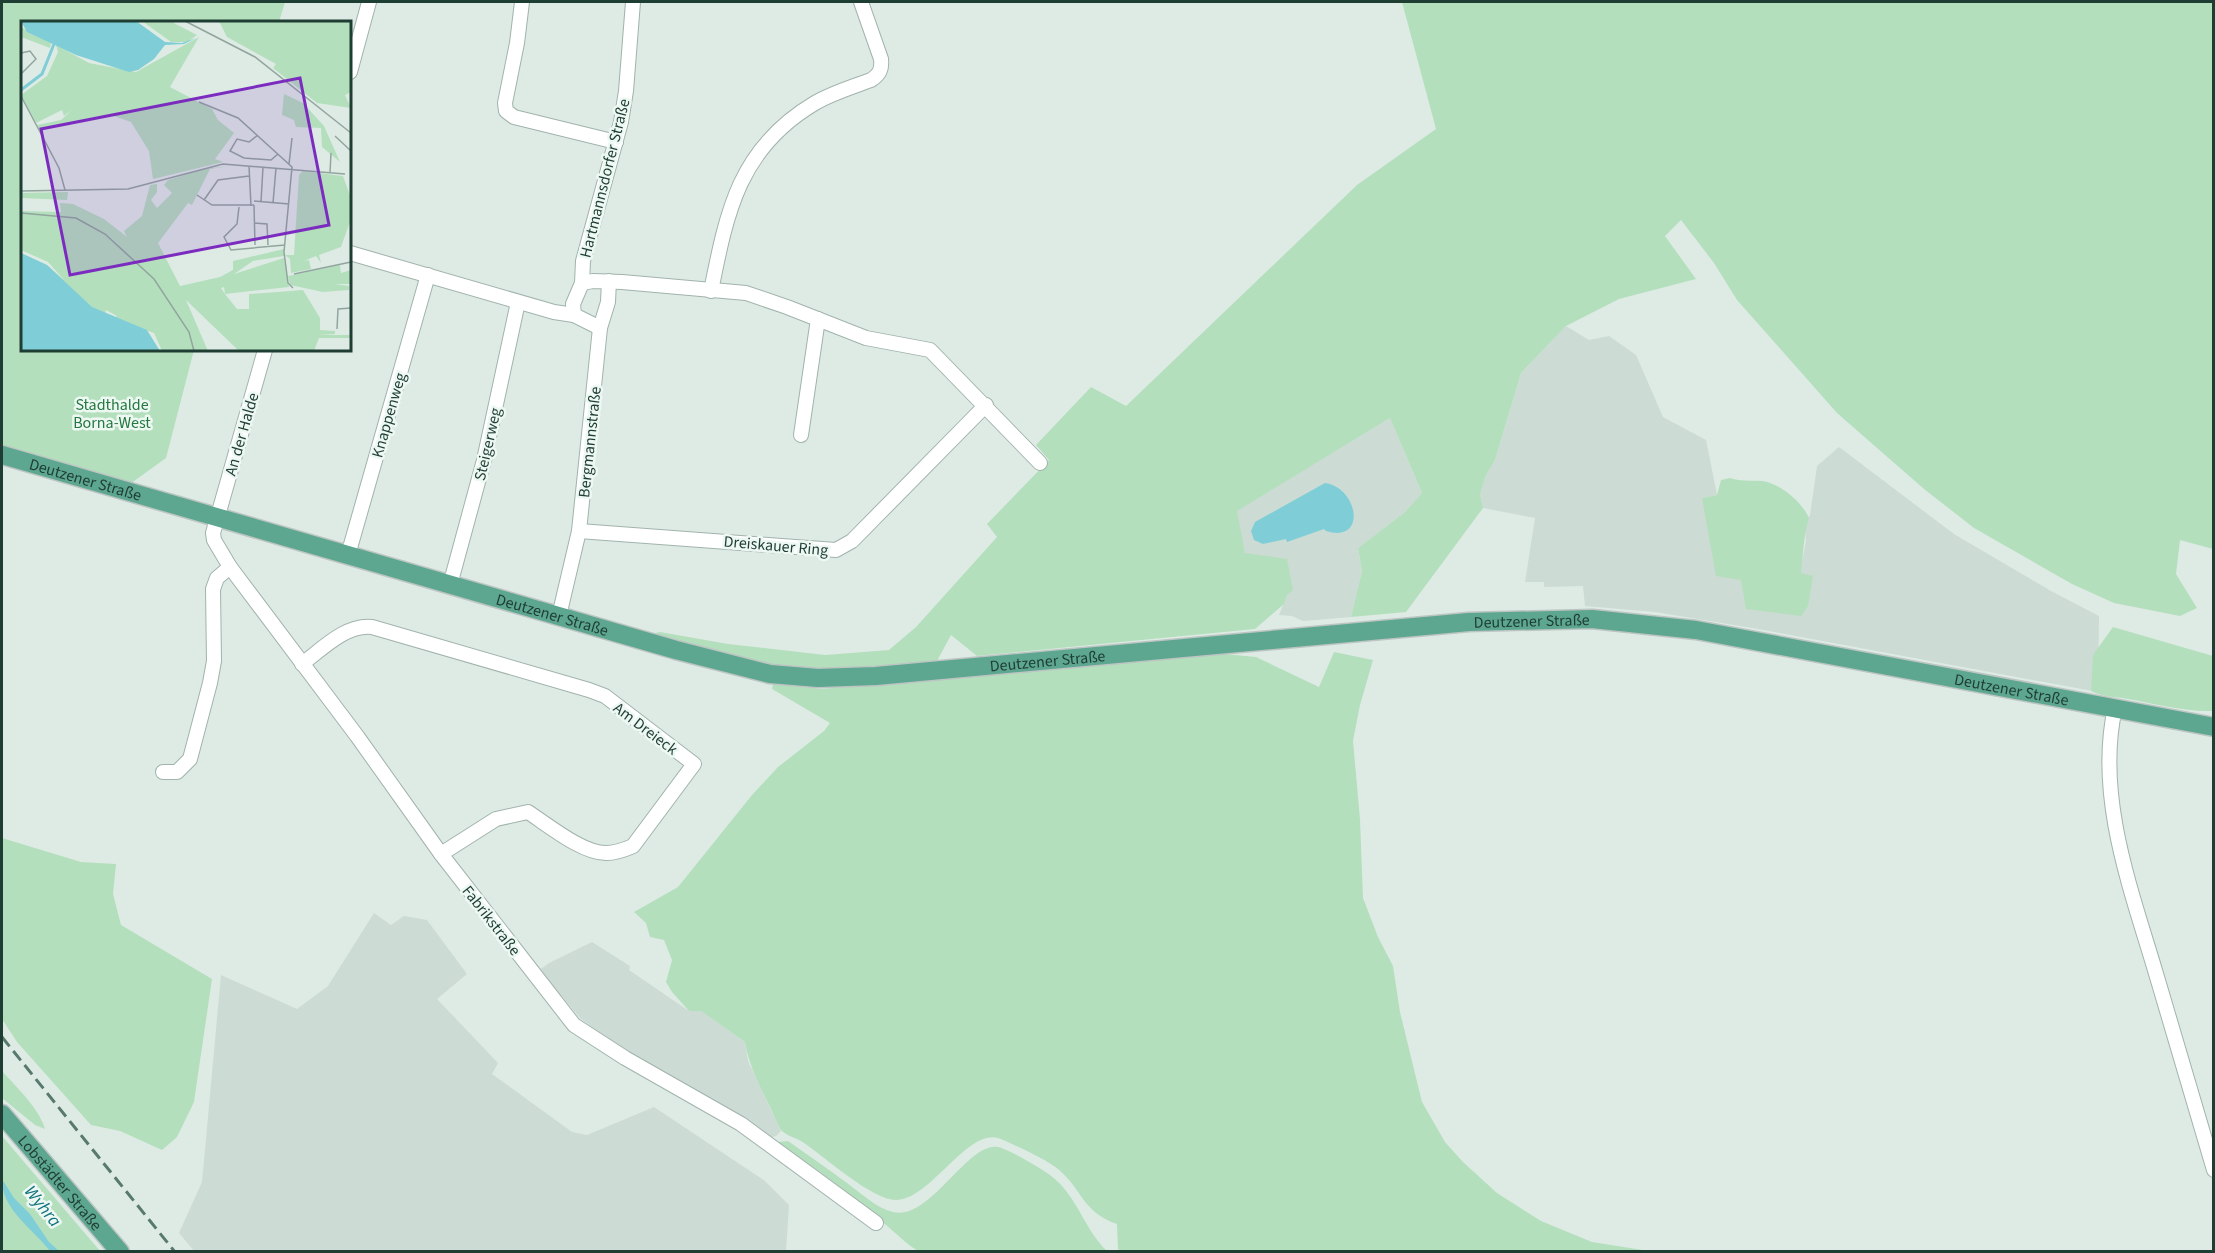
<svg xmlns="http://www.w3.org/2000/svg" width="2215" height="1253" font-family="'Source Sans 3',sans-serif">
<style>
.built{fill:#ccdbd3}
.green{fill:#b4dfbd}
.water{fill:#7fced7}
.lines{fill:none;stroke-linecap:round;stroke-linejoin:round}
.minor-casing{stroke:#a1b3ac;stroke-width:16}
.major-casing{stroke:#bcc5c2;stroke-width:21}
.minor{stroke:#fff;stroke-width:14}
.major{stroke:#5da68f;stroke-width:18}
.rail{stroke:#57796e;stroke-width:3;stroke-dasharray:12 6;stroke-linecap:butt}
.labels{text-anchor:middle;stroke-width:5;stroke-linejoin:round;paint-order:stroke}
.street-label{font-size:16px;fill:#1e3d33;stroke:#eef8f3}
.park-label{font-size:16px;fill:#247840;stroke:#eef8f3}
.water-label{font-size:18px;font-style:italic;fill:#12727e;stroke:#eef8f3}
.inset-river{fill:none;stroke:#7fced7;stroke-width:3}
.inset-road{fill:none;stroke:#91a59e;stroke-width:1.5}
.view{fill:#7b2cbf;fill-opacity:0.15;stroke:#7b2cbf;stroke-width:3}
.inset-edge{fill:none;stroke:#1e3d33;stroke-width:3}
</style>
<rect width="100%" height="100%" fill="#deebe5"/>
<g class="built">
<path d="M 1566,326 L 1589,340 L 1609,336 L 1636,355 L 1663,417 L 1706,440 L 1717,495 L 1702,498 L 1800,573 L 1806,541 L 1805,528 L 1810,515 L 1817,466 L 1839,447 L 1954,534 L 2051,591 L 2099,616 L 2098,692 L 1758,629 L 1655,612 L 1585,606 L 1583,586 L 1544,587 L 1544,582 L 1525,582 L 1535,518 L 1483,508 L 1480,494 L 1486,475 L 1495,460 L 1521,373 Z"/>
<path d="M 1390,418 L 1422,493 L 1405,512 L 1358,548 L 1362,571 L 1351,617 L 1303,621 L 1292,616 L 1279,615 L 1287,595 L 1245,553 L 1236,511 Z"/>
<path d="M 374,913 L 391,925 L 404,916 L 427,920 L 467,974 L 437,999 L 498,1063 L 492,1074 L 572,1132 L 587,1135 L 654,1107 L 765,1181 L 789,1205 L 786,1251 L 194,1251 L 179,1233 L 202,1182 L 221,975 L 297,1009 L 328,986 Z"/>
<path d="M 592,942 L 630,966 L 629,970 L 689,1011 L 701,1011 L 745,1042 L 748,1061 L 781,1131 L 776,1136 L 768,1138 L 686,1090 L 600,1033 L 580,1018 L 561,995 L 558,996 L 538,971 L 549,963 Z"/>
</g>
<g class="green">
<path d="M 2,2 L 285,2 L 279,22 L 22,22 L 22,350 L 194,350 L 166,458 L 130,484 L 2,447 Z"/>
<path d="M 1402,2 L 2213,2 L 2213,549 L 2180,540 L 2176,574 L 2197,608 L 2180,616 L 2114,603 L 2072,584 L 1974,528 L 1924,489 L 1837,413 L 1737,300 L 1714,263 L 1681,220 L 1665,236 L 1696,279 L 1619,299 L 1566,326 L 1521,373 L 1495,460 L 1486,475 L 1480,494 L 1483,508 L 1406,612 L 1351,617 L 1362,571 L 1358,548 L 1405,512 L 1422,493 L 1390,418 L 1237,511 L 1245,553 L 1287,559 L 1293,590 L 1287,595 L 1284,604 L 1255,629 L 977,656 L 951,635 L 937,661 L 842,672 L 791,672 L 647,635 L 660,632 L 728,644 L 825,655 L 889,650 L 916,627 L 997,537 L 987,524 L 1049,460 L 1036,445 L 1091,387 L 1126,406 L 1357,185 L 1436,129 Z"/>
<path d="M 1730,478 C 1741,482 1751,480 1762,481 C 1780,483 1802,502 1809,518 C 1804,532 1803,557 1801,573 L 1813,576 L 1808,606 L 1801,616 L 1746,609 L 1741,580 L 1716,576 L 1702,498 L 1717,495 L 1721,480 Z"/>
<path d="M 2113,627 L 2213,656 L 2213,711 C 2184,712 2157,704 2128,699 C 2112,696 2106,698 2091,691 L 2093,655 Z"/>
<path d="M 1334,652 L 1373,660 L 1360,705 L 1353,741 L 1360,819 L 1363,898 L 1378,937 L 1393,966 L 1400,1012 L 1422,1102 L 1445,1142 L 1463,1162 L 1497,1193 L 1541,1221 L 1592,1242 L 1649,1251 L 1120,1251 L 1118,1249 L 1117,1224 C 1082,1212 1083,1190 1058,1169 C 1047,1160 1011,1143 998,1138 C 967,1129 930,1200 896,1200 C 872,1200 825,1157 804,1143 C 798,1138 786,1136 781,1130 C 777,1124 774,1115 771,1109 C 760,1087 749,1066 745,1042 L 701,1011 L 689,1011 L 672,992 L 666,982 L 672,960 L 664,940 L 650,937 L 646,923 L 634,912 L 678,887 L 752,795 L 778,767 L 824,731 L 830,723 L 772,689 L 773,684 L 821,689 L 1225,654 L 1256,657 L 1319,687 Z"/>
<path d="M 2,838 L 81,862 L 116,864 L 113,894 L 121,925 L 212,979 L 194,1102 L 177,1137 L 162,1150 L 120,1131 L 91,1125 L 17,1042 L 2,1019 Z"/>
<path d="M 2,1071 C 17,1088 39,1108 45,1129 L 35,1125 L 2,1098 Z"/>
<path d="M 2,1136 L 100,1251 L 2,1251 Z"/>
<path d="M 788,1141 C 808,1155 828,1169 847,1183 C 861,1193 876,1208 893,1212 C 930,1221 968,1141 998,1147 C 1008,1149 1041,1168 1050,1175 C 1077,1195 1084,1229 1107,1251 L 918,1251 C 906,1244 897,1234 886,1225 C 852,1197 817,1166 778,1145 L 777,1142 Z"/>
</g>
<g class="water">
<path d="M 1325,483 C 1359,488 1367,544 1326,531 L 1324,529 L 1287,542 L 1286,539 L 1263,544 L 1254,540 L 1251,531 L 1255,522 Z"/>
<path d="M 2,1179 L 14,1198 L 30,1214 L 49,1242 L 59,1251 L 50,1251 C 33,1229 1,1209 2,1179 Z"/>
</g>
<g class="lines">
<defs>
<g id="minor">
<path d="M 522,2 L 517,43 L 505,103 L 506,111 L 514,117 L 616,142"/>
<path d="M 350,72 L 369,2"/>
<path d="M 350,253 L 554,312 L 574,315"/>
<path d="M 582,283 L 593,281 L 622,282 L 746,293 L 787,307 L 866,338 L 930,350 L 1040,463"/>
<path d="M 711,291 C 727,211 739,148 815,103 C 832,93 852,87 871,80 C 880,74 882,69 881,59 L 861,2"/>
<path d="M 600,328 L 574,315 L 573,304 L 582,283 L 583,261 L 621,122 L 626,91 L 633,2"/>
<path d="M 265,350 L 213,533 L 214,540 L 230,567 L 357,736 L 441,854 L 574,1025 L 625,1058 L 741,1124 L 876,1223"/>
<path d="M 801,435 L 818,319"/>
<path d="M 579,531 L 836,550 L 852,541 L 986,405"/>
<path d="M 348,555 L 428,275"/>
<path d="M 450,585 L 484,460 L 518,302"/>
<path d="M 559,616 L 579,531 L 600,328 L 608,302 L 609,281"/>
<path d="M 302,664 C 322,649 346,624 372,627 L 589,690 L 605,696 L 694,764 L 633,846 C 624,850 616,853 606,853 C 582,853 548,825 528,812 L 496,819 L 441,854"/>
<path d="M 2115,708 C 2095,797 2132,892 2157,977 C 2176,1041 2195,1106 2214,1170"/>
<path d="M 163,772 L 177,772 L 190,759 L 210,683 L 214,661 L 213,589 L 217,578 L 230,567"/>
</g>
<g id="major">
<path id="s1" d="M 2,455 L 676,650 L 770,674 L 818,678 L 876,676 L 1469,622 L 1592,619 L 1696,630 L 2214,727"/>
<path id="s2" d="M 2,1114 L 120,1252"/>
</g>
</defs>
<use href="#minor" class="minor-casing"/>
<use href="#major" class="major-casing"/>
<use href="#minor" class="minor"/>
<use href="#major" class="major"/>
<path class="rail" d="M 2,1037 L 175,1252"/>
</g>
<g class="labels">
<g class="street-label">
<text transform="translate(604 178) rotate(-76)" y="6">Hartmannsdorfer Straße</text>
<text transform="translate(388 415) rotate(-74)" y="6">Knappenweg</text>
<text transform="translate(241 434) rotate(-74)" y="6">An der Halde</text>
<text transform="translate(589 442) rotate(-84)" y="6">Bergmannstraße</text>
<text transform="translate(487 444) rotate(-77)" y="6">Steigerweg</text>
<text dy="6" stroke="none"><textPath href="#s1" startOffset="87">Deutzener Straße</textPath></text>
<text transform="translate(776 545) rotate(5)" y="6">Dreiskauer Ring</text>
<text dy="6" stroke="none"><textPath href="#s1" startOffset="573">Deutzener Straße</textPath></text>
<text dy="6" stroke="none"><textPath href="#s1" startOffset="1563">Deutzener Straße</textPath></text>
<text dy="6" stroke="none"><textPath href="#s1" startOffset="1077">Deutzener Straße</textPath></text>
<text dy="6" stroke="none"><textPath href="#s1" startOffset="2049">Deutzener Straße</textPath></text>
<text transform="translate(646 728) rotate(37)" y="6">Am Dreieck</text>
<text transform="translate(492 920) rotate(52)" y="6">Fabrikstraße</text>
<text dy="6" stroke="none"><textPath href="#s2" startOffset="90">Lobstädter Straße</textPath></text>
</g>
<g class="park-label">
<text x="112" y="410">Stadthalde<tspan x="112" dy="18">Borna-West</tspan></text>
</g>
<g class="water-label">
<text transform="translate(43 1206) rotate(51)" y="6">Wyhra</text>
</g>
</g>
<g transform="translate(21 21)">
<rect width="330" height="330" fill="#deebe5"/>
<path d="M 121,0 L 149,0 L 176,14 L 166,21 L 150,21 ZM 198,0 L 330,0 L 330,71 L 324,74 L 330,87 L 296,82 L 252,47 L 255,43 L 206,16 ZM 0,6 L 30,22 L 29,27 L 0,16 ZM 178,16 L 149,66 L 191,88 L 197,99 L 213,112 L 194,138 L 202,141 L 132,158 L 128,130 L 110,101 L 93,95 L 79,95 L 18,108 L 16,104 L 40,99 L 51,89 L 43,95 L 41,89 L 15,102 L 0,74 L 26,55 L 37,31 L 35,24 L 68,42 L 115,51 ZM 263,73 L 282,82 L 303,105 L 319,141 L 301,126 L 300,107 L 275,106 L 273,99 L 261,94 ZM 208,145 L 189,148 L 171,184 L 167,182 L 137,222 L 159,265 L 199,256 L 212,249 L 212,240 L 263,228 L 263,235 L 232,240 L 213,253 L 263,237 L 268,266 L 204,273 L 203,266 L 200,267 L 204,273 L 216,288 L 228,288 L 228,273 L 282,269 L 299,297 L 299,309 L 314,310 L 314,313 L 298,314 L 330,314 L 330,317 L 298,317 L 293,330 L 218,330 L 165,279 L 187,330 L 141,330 L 133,312 L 93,298 L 96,295 L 85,289 L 84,293 L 92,297 L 74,290 L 0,232 L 26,244 L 43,259 L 27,241 L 0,229 L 0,190 L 40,191 L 39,182 L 52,183 L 83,198 L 106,216 L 103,210 L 121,195 L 129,164 L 136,163 L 136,171 L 130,179 L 136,187 L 151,172 L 143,164 L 147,159 L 183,148 ZM 282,150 L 322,155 L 330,177 L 330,198 L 320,226 L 298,234 L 300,242 L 295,235 L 283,240 L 288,239 L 290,248 L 270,252 L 269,238 L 264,234 L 273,234 L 278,154 ZM 47,171 L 46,179 L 0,177 L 0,172 ZM 319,244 L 320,252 L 330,249 L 330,263 L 314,263 L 328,265 L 328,269 L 302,271 L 269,264 L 267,255 Z" fill="#b4dfbd"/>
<path d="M 0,0 L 115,0 L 144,21 L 161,22 L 175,17 L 163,23 L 144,24 L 133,38 L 117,49 L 108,51 L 55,34 L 6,11 ZM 0,232 L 26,244 L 71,286 L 126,309 L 139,330 L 0,330 Z" fill="#7fced7"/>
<path class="inset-river" d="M 0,69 L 21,53 L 33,23"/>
<path class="inset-road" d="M 164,0 L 234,36 L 330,112M 0,32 L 9,30 L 15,38 L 0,53M 0,75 L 38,147 L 44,169M 178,81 L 217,97 L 271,146 L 263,231 L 267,262 L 272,267M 237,114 L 228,121 L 216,118 L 209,130 L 223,137 L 250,139 L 257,133M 314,115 L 330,130M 268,143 L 271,117M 228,145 L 230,185M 309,152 L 310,132M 0,170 L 107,168 L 202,143 L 324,153M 176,174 L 191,184 L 233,184M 183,179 L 197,159 L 228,155M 233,180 L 268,183M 240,181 L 242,146M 252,182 L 255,147M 233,184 L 234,224M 218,186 L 216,203 L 203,216 L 210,229 L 264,224M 0,192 L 55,197 L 84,213 L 133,258 L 168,311 L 173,330M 233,202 L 246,203 L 247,224M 273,253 L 330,241M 316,308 L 317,288 L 330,287"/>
<path class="view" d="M 279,57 L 308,204 L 49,254 L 20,108 Z"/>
<rect width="330" height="330" class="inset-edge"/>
</g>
<rect width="2215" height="1253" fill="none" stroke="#1e3d33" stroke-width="6"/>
</svg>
